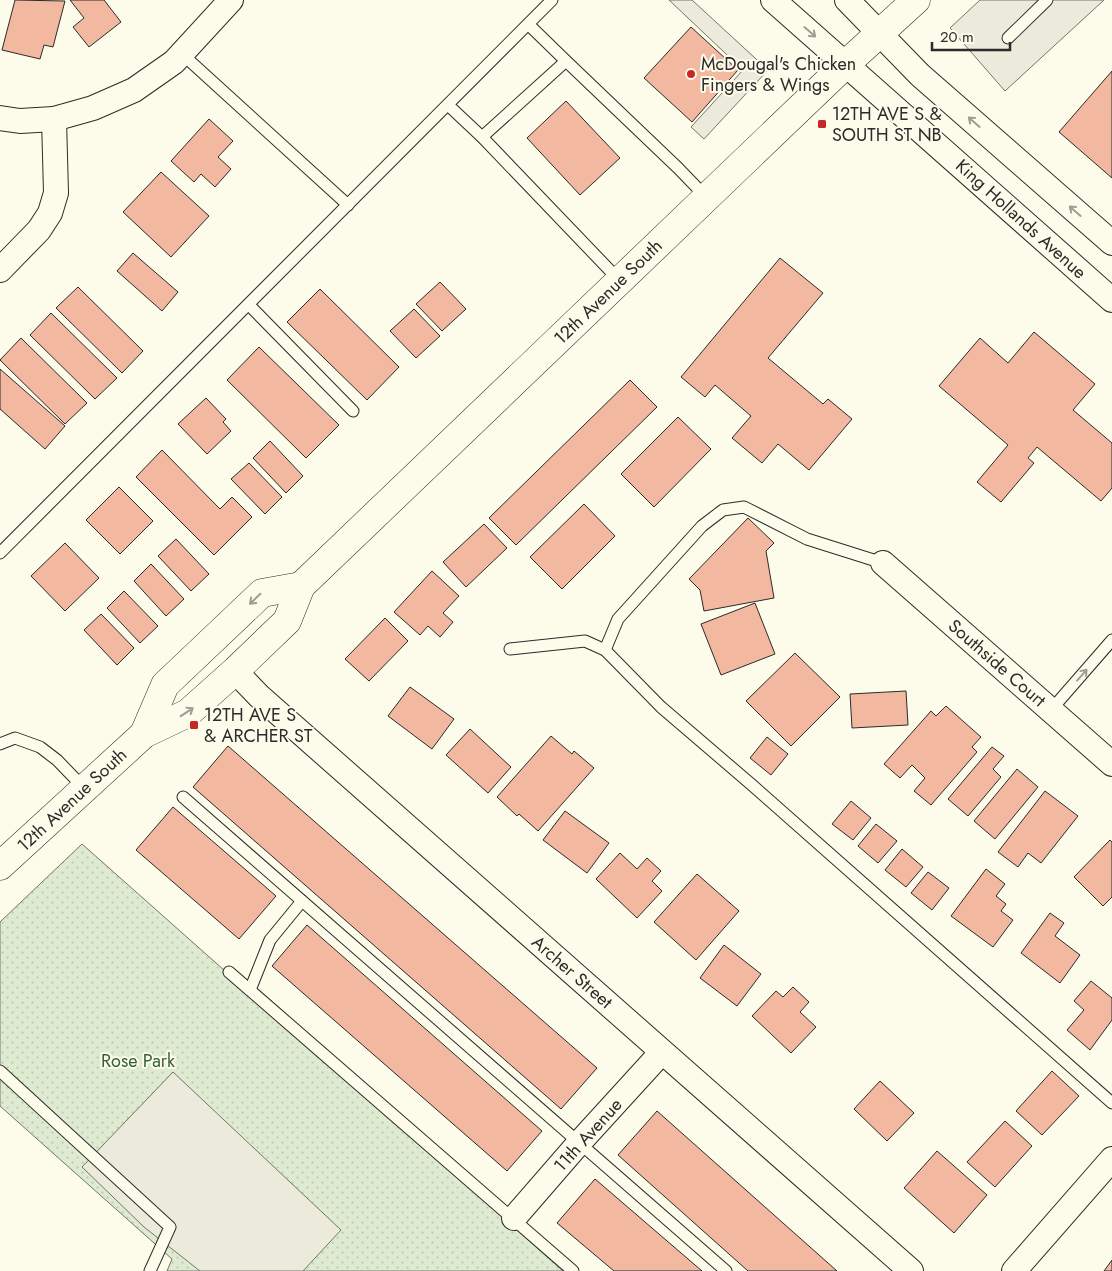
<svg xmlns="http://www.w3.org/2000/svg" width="1112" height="1271" font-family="Jost,sans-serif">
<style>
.park{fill:url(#park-dots);stroke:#74746e}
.parking{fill:#eceadb;stroke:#74746e}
.building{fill:#f2b8a0;stroke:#2b2b2b}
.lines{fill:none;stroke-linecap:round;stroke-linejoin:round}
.service-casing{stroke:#2b2b2b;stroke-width:13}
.minor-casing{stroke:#2b2b2b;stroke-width:26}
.secondary-casing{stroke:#2b2b2b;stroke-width:29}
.service{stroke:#fdfbea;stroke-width:11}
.minor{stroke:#fdfbea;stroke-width:24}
.secondary{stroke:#fdfbea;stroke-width:28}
.oneway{stroke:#9e9d94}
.poi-dot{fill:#c62828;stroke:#fdfbea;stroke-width:2}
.labels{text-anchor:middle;stroke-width:4;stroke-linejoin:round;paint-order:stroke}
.poi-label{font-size:18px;fill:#2b2b2b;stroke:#fdfbea;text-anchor:start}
.street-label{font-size:18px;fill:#2b2b2b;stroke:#fdfbea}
.park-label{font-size:18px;fill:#34623c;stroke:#fdfbea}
</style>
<defs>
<pattern id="park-dots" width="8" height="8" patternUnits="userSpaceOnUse" patternTransform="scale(1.25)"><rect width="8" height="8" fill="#deebd1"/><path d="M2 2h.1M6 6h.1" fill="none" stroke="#bfcab4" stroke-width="1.8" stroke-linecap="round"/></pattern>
</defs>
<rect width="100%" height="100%" fill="#fdfbea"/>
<path class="park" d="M 82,844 L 563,1271 L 167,1271 L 172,1259 L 0,1106 L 0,922 Z"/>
<g class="parking">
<path d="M 669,0 L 692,0 L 768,70 L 704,139 L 691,127 L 743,70 Z"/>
<path d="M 980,0 L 1104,0 L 1005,91 L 950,28 Z"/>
<path d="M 173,1072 L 341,1230 L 303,1271 L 200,1271 L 144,1227 L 82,1167 Z"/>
</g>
<g class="building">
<path d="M 15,0 L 65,1 L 53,47 L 44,45 L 40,59 L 2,50 Z"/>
<path d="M 70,0 L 104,0 L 121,22 L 89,47 L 73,27 L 84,18 Z"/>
<path d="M 691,27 L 738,70 L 692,122 L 644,78 Z"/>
<path d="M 1112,71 L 1112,178 L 1059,132 Z"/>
<path d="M 566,101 L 620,158 L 580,195 L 527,138 Z"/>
<path d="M 209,119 L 233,141 L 218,157 L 231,169 L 215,187 L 201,174 L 194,182 L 171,161 Z"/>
<path d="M 161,172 L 209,216 L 171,257 L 123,212 Z"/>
<path d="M 133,253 L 178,292 L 162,311 L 117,271 Z"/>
<path d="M 780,258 L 823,293 L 768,358 L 823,404 L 828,399 L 852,419 L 809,470 L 778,444 L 762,463 L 732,438 L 751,416 L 715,385 L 705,397 L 681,377 Z"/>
<path d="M 440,282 L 466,309 L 442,331 L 416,304 Z"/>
<path d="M 78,287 L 143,351 L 122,373 L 56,308 Z"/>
<path d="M 320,289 L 399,367 L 367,400 L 287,322 Z"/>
<path d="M 414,309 L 440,336 L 416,358 L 390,331 Z"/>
<path d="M 51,313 L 117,378 L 95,399 L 30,335 Z"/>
<path d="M 1034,332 L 1095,384 L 1073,410 L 1112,443 L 1112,488 L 1101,501 L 1037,447 L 1028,458 L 1034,463 L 1001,502 L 977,482 L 1008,445 L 939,386 L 980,338 L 1008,363 Z"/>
<path d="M 21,338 L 87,403 L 65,424 L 0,360 Z"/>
<path d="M 259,347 L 339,425 L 306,458 L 227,380 Z"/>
<path d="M 0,369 L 65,426 L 45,449 L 0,409 Z"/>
<path d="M 630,380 L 657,407 L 516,545 L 489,518 Z"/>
<path d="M 206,398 L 226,419 L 223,422 L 231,431 L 207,454 L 178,424 Z"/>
<path d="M 678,417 L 711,449 L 654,507 L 621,474 Z"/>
<path d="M 270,441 L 303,476 L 286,493 L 253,458 Z"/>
<path d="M 162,450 L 220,509 L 232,497 L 252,517 L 214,555 L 136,477 Z"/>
<path d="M 249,463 L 282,497 L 265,514 L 231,479 Z"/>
<path d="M 119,487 L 153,521 L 120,554 L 86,520 Z"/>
<path d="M 584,504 L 615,536 L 562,589 L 530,557 Z"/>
<path d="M 748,518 L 774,543 L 766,551 L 774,598 L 704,611 L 700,590 L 689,579 Z"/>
<path d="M 484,524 L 507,548 L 466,587 L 443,562 Z"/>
<path d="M 176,539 L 209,574 L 191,591 L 158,556 Z"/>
<path d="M 65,543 L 99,578 L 65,611 L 31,576 Z"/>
<path d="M 151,564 L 184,599 L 166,616 L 134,581 Z"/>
<path d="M 432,571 L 459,596 L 443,613 L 453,622 L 440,637 L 428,626 L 420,635 L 394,612 Z"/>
<path d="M 124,591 L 158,626 L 140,643 L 107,608 Z"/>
<path d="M 755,603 L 775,654 L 721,675 L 701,624 Z"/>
<path d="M 101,614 L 134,648 L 117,665 L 84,630 Z"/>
<path d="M 385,618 L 408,641 L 369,681 L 345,659 Z"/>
<path d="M 795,653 L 840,697 L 791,746 L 746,701 Z"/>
<path d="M 410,687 L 454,719 L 432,749 L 388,716 Z"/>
<path d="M 906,691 L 908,725 L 852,728 L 850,694 Z"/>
<path d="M 946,706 L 981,737 L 972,747 L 977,752 L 931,805 L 914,791 L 925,778 L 912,765 L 900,778 L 884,764 L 931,711 L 936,716 Z"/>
<path d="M 470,729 L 511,767 L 488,793 L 446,755 Z"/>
<path d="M 551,736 L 572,754 L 574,751 L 594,768 L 538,831 L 519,814 L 517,816 L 497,797 Z"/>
<path d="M 767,737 L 788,754 L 771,775 L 750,758 Z"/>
<path d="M 228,746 L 597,1068 L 561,1109 L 193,787 Z"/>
<path d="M 992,747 L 1004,756 L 993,769 L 1001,777 L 968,816 L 948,799 Z"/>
<path d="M 1017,769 L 1038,787 L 995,839 L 974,821 Z"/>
<path d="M 1045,791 L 1078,816 L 1041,863 L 1028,853 L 1018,867 L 998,852 Z"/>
<path d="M 851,801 L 871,818 L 853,840 L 832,824 Z"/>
<path d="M 173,807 L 276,896 L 239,939 L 136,850 Z"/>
<path d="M 565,811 L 609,843 L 587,873 L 543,840 Z"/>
<path d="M 876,824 L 897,841 L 878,863 L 858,846 Z"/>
<path d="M 1110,840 L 1112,842 L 1112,897 L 1103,906 L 1074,877 Z"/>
<path d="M 902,849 L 923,867 L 906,887 L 885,870 Z"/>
<path d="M 620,853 L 637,869 L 647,858 L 661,871 L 652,881 L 662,891 L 637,918 L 596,879 Z"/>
<path d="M 986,869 L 1005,884 L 996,896 L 1006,904 L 1001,911 L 1013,920 L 993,947 L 951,916 Z"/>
<path d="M 928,872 L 949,888 L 932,910 L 911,893 Z"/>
<path d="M 697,874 L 739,911 L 696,960 L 654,922 Z"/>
<path d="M 1050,913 L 1064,923 L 1055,936 L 1080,955 L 1060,983 L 1021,953 Z"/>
<path d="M 307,925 L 542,1131 L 507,1171 L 272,966 Z"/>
<path d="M 724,945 L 761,974 L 737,1006 L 700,978 Z"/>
<path d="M 1091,981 L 1112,998 L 1112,1020 L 1090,1050 L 1067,1030 L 1084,1010 L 1074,1001 Z"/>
<path d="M 793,987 L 809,1002 L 800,1012 L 816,1027 L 791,1053 L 752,1016 L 776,991 L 783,997 Z"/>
<path d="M 1052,1071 L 1079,1096 L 1042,1135 L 1016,1111 Z"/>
<path d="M 880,1081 L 914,1113 L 887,1141 L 854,1109 Z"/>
<path d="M 657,1111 L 837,1271 L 748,1271 L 618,1155 Z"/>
<path d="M 1005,1121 L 1032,1146 L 995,1187 L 967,1162 Z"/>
<path d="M 937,1151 L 987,1195 L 954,1233 L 904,1188 Z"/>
<path d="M 595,1179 L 702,1271 L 614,1271 L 557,1223 Z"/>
<path d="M 1112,1260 L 1112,1271 L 1104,1271 Z"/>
</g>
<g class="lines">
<defs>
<g id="service">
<path d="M 529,25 L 566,61"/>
<path d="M 1008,38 L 1047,0"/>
<path d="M 181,53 L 348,205"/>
<path d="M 448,105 L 482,137"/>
<path d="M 620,281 L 482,137 L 566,61 L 678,168 L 706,197"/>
<path d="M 249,305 L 353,411"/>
<path d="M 0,553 L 552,0"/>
<path d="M 510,649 L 585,641 L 605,650 L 661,707 L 752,785 L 1112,1103"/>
<path d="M 605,650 L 618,619 L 702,526 L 723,510 L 744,507 L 807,539 L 883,563"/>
<path d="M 1051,710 L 1112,640"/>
<path d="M 0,744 L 15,738 L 40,747 L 57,760 L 84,788"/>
<path d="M 183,797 L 726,1271"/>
<path d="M 229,972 L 573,1271"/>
<path d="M 250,990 L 270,940 L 302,901"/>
<path d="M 0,1071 L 170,1227 L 150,1271"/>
</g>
<g id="minor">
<path d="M 773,0 L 1112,300"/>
<path d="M 847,0 L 920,75 L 1112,243"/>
<path d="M 0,118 L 20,121 L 54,119"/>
<path d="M 0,270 L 39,230 L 50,213 L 56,193 L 54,119 L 93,108 L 134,90 L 174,62 L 231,0"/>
<path d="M 883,563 L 1112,764"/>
<path d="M 235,671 L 259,696 L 911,1271"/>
<path d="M 514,1218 L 579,1143 L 662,1052"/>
<path d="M 1014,1271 L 1112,1159"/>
</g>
<g id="secondary">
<path d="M 144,734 L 165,685 L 262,593 L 301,586"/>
<path d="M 0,866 L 144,734 L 188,713 L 235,671 L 287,621 L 301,586 L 847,63 L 916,0"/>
</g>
</defs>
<use href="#service" class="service-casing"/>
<use href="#minor" class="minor-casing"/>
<use href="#secondary" class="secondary-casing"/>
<use href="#service" class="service"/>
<use href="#minor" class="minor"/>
<use href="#secondary" class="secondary"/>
</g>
<defs><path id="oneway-shaft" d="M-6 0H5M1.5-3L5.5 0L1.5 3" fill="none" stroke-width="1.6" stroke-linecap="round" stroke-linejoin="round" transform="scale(1.25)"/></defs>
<g class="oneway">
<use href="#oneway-shaft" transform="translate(810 32) rotate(41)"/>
<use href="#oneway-shaft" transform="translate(974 122) rotate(-139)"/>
<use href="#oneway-shaft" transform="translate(1075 211) rotate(-139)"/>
<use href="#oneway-shaft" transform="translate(255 599) rotate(136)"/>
<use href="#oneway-shaft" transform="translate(1082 675) rotate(-49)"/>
<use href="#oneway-shaft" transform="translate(187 712) rotate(-33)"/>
</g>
<g class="poi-dot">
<circle cx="691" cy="74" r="5"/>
<rect x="817" y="119" width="10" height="10" rx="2.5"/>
<rect x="189" y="720" width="10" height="10" rx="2.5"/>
</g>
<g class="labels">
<g class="poi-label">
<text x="701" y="70">McDougal's Chicken<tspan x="701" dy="21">Fingers &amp; Wings</tspan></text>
<text x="832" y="120">12TH AVE S &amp;<tspan x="832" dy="21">SOUTH ST NB</tspan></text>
<text x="204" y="721">12TH AVE S<tspan x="204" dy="21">&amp; ARCHER ST</tspan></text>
</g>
<g class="street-label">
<text transform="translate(1021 219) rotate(42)" y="6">King Hollands Avenue</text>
<text transform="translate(608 292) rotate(-44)" y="6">12th Avenue South</text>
<text transform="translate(997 663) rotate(41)" y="6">Southside Court</text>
<text transform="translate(72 800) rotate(-43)" y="6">12th Avenue South</text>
<text transform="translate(572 972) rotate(41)" y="6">Archer Street</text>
<text transform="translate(588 1135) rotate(-48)" y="6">11th Avenue</text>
</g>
<g class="park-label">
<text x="138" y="1067">Rose Park</text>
</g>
</g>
<path d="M932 42v8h78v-8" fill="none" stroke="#2b2b2b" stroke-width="2.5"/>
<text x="940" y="42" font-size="15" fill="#2b2b2b" stroke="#fdfbea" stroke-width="4" paint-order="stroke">20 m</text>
</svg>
